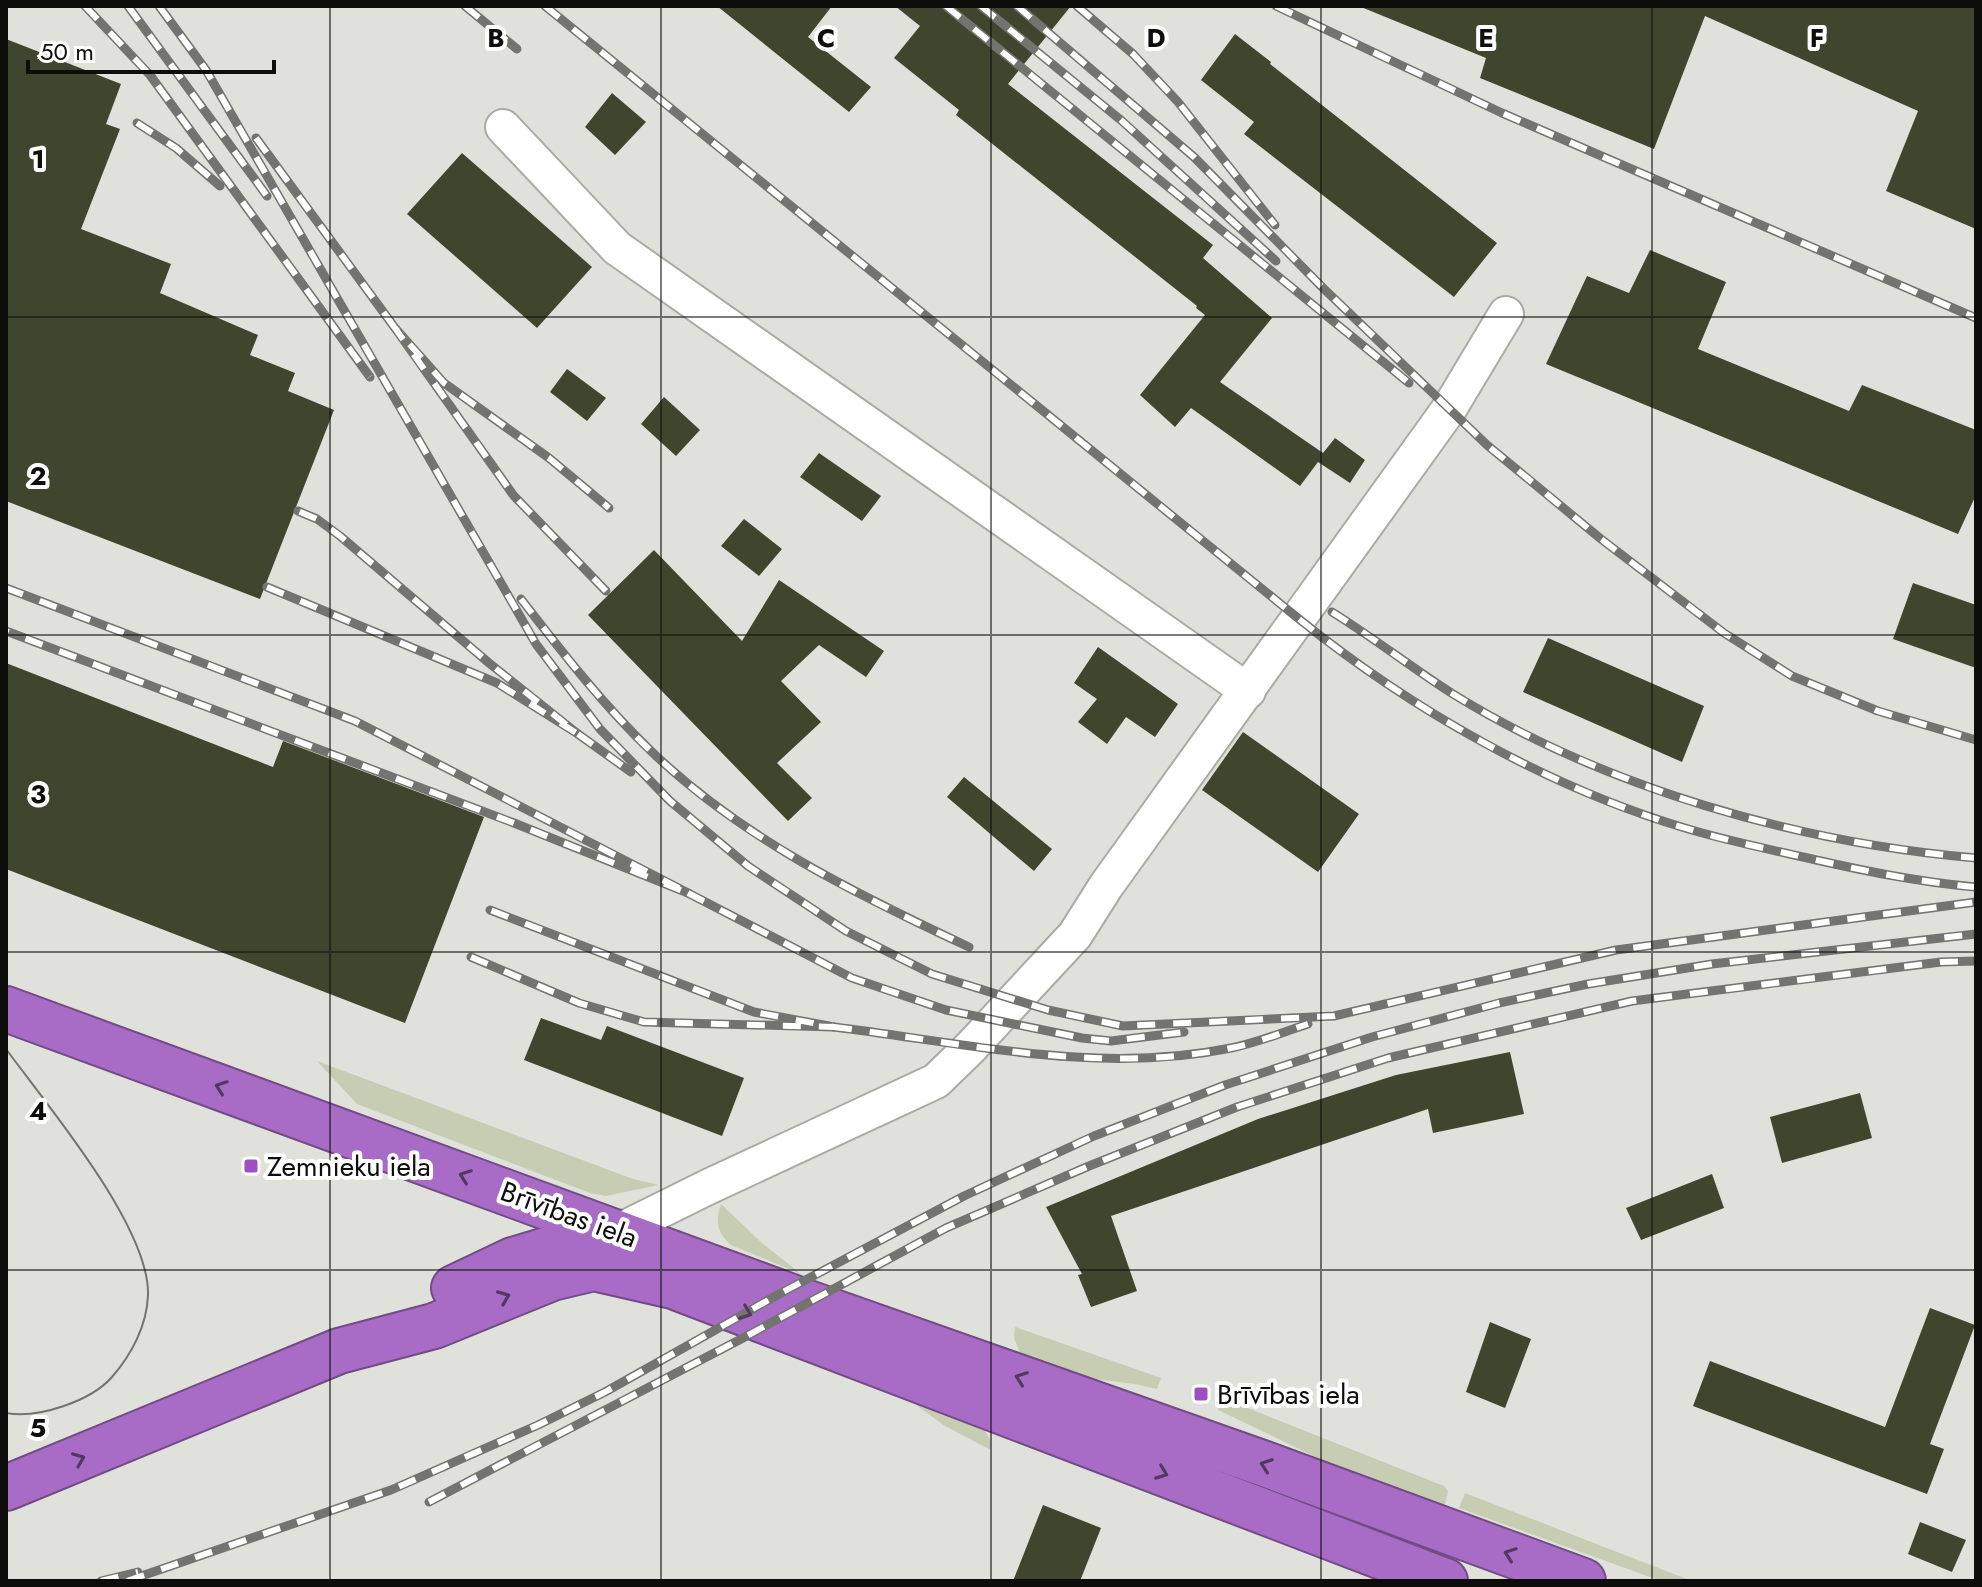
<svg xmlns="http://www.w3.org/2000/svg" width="1982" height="1587" font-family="Jost,sans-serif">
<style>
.green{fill:#c6cdb3}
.building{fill:#40452d}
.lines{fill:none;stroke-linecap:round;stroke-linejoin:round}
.street-casing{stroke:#aaaba5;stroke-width:38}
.highway-casing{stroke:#724b85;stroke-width:48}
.street{stroke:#fff;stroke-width:34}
.highway{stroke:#a86cc6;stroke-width:44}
.tram{stroke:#737470;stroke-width:2}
.rail-casing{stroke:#737470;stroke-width:9}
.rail{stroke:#fff;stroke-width:6;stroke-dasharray:18;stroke-linecap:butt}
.oneway{stroke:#533860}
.grid{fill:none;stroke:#0d0e0c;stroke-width:2;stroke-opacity:0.55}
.poi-dot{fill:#9d50c1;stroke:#fff;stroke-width:3}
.labels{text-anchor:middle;stroke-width:8;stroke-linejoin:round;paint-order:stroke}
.poi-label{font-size:28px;fill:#0d0e0c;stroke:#fff;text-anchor:start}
.street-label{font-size:28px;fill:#0d0e0c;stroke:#fff}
.grid-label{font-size:26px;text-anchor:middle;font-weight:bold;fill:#0d0e0c;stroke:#fff;stroke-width:8;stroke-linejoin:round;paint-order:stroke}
</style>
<rect width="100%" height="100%" fill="#e0e1db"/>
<g class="green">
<path d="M 317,1061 L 633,1179 L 659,1185 L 606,1196 L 590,1193 L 357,1104 Z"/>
<path d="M 721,1204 L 762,1243 L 801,1274 L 731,1245 C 717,1233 715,1221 721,1204 Z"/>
<path d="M 1015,1327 L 1161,1378 L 1157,1389 L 1135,1384 L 1078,1377 L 1022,1358 L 1014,1338 Z"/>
<path d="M 890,1386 L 980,1423 L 991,1441 L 991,1450 L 945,1426 Z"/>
<path d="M 1225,1399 L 1444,1486 L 1448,1491 L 1445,1505 L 1335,1466 L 1218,1410 L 1221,1400 Z"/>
<path d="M 1465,1493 L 1692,1581 L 1661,1581 L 1459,1508 Z"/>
</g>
<g class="building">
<path d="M 717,6 L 832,6 L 808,37 L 871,87 L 849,112 Z"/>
<path d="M 895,6 L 1071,6 L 1008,84 L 1213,245 L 1203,258 L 1272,318 L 1220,382 L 1323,453 L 1335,438 L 1365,460 L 1350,483 L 1318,462 L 1300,486 L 1191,408 L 1175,427 L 1140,395 L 1205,315 L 1196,308 L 1197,306 L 956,115 L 959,110 L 894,58 L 920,26 Z"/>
<path d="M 1976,6 L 1976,229 L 1886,191 L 1918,111 L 1705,16 L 1654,149 L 1480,78 L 1486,58 L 1361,7 Z"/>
<path d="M 1235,34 L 1271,62 L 1270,64 L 1497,243 L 1454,297 L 1244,134 L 1254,122 L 1201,80 Z"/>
<path d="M 6,39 L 121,84 L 106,124 L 120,129 L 81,229 L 171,264 L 160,293 L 258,335 L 250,355 L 295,373 L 288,391 L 334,410 L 260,599 L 6,501 Z"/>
<path d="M 612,93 L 646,122 L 615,155 L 585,127 Z"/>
<path d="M 462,153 L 592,267 L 537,328 L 407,214 Z"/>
<path d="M 1650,250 L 1726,282 L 1698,349 L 1849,411 L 1862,385 L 1976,430 L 1976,495 L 1958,534 L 1546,364 L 1587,276 L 1629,293 Z"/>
<path d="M 567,369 L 606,398 L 587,421 L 550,392 Z"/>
<path d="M 664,397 L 700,430 L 676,456 L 641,424 Z"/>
<path d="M 819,453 L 881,496 L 862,521 L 800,477 Z"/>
<path d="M 744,519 L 782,549 L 759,576 L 721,546 Z"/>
<path d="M 654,550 L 742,641 L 779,580 L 884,651 L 866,677 L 819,645 L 781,681 L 821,722 L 777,763 L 812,798 L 788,821 L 588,615 Z"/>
<path d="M 1913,583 L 1976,605 L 1976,668 L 1893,639 Z"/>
<path d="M 1548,638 L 1704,706 L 1682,762 L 1523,692 Z"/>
<path d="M 1098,647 L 1178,704 L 1155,737 L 1126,717 L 1107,744 L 1078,722 L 1097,699 L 1074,683 Z"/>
<path d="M 6,663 L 273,767 L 283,741 L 484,817 L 405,1023 L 6,869 Z"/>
<path d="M 1243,732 L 1359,814 L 1318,872 L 1202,790 Z"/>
<path d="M 964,777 L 1052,849 L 1034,871 L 947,797 Z"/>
<path d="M 541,1018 L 601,1040 L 607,1026 L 744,1078 L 722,1136 L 524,1060 Z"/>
<path d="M 1510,1052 L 1524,1114 L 1433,1133 L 1428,1109 L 1111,1216 L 1137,1291 L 1091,1307 L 1078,1275 L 1082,1274 L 1046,1207 L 1258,1119 L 1396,1075 Z"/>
<path d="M 1860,1093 L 1872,1138 L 1782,1163 L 1770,1117 Z"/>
<path d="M 1712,1174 L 1724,1208 L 1641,1240 L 1626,1208 Z"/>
<path d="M 1930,1308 L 1975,1325 L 1930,1444 L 1944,1449 L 1927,1494 L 1693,1406 L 1710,1361 L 1885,1427 Z"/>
<path d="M 1490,1322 L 1531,1339 L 1505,1408 L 1466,1392 Z"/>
<path d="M 1043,1505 L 1101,1528 L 1080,1581 L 1013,1581 Z"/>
<path d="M 1920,1522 L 1966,1540 L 1952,1572 L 1908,1554 Z"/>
</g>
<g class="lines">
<defs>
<g id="street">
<path d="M 503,127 L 617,248 L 1248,691"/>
<path d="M 617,1232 L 710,1186 L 936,1081 L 971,1047 L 1075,935 L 1106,886 L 1449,409 L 1506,314"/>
</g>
<g id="highway">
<path d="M 6,1009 L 808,1303 L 1262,1463 L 1583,1581"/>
<path d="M 454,1288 L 513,1260 L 576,1241"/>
<path d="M 6,1488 L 339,1351 L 434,1326 L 552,1278 L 594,1268 L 673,1286 L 1445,1581"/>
</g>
</defs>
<use href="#street" class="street-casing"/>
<use href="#highway" class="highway-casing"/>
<use href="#street" class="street"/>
<use href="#highway" class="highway"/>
<path class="tram" d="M 6,1049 C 47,1105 150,1227 148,1295 C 147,1325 132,1354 112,1377 C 91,1401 38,1419 6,1413"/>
<defs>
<g id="rail">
<path d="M 85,6 L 150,75 L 370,377"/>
<path d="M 128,6 L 267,196"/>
<path d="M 159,6 L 206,70 L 536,644 L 600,729 L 670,801 L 748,866 L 846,931 L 932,974 L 1048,1010 L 1123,1026 L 1334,1016 L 1616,950 L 1976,902"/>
<path d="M 465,6 L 517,49"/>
<path d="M 545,6 L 1299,619 C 1411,709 1547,787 1685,828 C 1724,840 1764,848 1803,857 C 1860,870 1917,882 1976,887"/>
<path d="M 946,6 L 1409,383"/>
<path d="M 981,6 L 1122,121 L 1276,261"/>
<path d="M 1017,6 L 1194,157 L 1322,287 L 1487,445 L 1601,539 L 1724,633 L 1792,676 L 1878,711 L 1976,740"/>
<path d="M 1077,6 L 1133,54 L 1178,102 L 1275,225"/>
<path d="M 1276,6 L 1502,113 L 1976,318"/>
<path d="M 137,123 L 176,148 L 220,186"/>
<path d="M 256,138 L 395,328"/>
<path d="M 267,587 L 497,683 L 578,734 L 489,663 L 340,536 L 317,519 L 298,511"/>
<path d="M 6,588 L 355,721 L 688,893 L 514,823 L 6,631"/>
<path d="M 606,591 L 514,496 L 395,328 L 444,383 L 549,458 L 609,508"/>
<path d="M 521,599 C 562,652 603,705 652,752 C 743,839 856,894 969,947"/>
<path d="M 1332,612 C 1374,638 1412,668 1453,694 C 1605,788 1799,843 1976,858"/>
<path d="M 578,734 L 631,772"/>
<path d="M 688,893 L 852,978 L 946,1010 L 1082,1038 L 1111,1041 L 1184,1032"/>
<path d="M 471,957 L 579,1003 L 644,1022 L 834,1027 L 754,1012 L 490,910"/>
<path d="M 834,1027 C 966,1043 1099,1075 1231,1048 C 1257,1043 1283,1032 1308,1024"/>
<path d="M 429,1502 L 743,1338 L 946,1228 L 1089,1166 L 1237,1107 L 1388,1058 L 1632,1001 L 1941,962 L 1976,961"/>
<path d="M 101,1581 L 138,1572"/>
<path d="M 127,1581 L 391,1490 L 538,1425 L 605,1392 L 781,1293 L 964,1196 L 1094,1136 L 1225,1085 L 1372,1037 L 1499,1003 L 1588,984 L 1712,964 L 1976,934"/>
</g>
</defs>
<use href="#rail" class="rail-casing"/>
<use href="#rail" class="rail"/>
</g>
<defs><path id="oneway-chevron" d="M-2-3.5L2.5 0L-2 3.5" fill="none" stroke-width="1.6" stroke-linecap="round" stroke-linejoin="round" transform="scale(2)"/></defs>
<g class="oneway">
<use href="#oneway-chevron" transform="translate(221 1087) rotate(-160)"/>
<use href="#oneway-chevron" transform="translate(465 1176) rotate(-160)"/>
<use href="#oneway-chevron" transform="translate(504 1297) rotate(-22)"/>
<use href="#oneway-chevron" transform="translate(746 1313) rotate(21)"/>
<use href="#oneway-chevron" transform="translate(1021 1378) rotate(-160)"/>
<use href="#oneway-chevron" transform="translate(79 1459) rotate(-22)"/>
<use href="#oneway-chevron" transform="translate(1266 1465) rotate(-160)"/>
<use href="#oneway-chevron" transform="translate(1162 1473) rotate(21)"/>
<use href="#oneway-chevron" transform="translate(1510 1554) rotate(-160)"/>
</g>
<path class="grid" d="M 330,6 L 330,1581M 661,6 L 661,1581M 991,6 L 991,1581M 1321,6 L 1321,1581M 1652,6 L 1652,1581M 6,317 L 1976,317M 6,635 L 1976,635M 6,952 L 1976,952M 6,1270 L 1976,1270"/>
<g class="poi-dot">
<rect x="243" y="1158" width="16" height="16" rx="4"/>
<rect x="1193" y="1386" width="16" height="16" rx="4"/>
</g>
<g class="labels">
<g class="poi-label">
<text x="267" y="1176">Zemnieku iela</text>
<text x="1217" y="1404">Brīvības iela</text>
</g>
<g class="street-label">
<text transform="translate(569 1214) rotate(20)" y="10">Brīvības iela</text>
</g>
</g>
<g class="grid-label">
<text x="496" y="47">B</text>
<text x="826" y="47">C</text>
<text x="1156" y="47">D</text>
<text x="1486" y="47">E</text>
<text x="1817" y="47">F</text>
<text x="38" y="168">1</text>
<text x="38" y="485">2</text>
<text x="38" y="803">3</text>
<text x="38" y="1120">4</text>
<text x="38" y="1437">5</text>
</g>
<rect width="1982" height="1587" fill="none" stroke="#0d0e0c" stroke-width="16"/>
<path d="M28 60v12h246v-12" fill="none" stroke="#0d0e0c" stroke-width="4"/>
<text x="40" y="60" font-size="24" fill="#0d0e0c" stroke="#ffffff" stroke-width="6" paint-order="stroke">50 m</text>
</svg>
